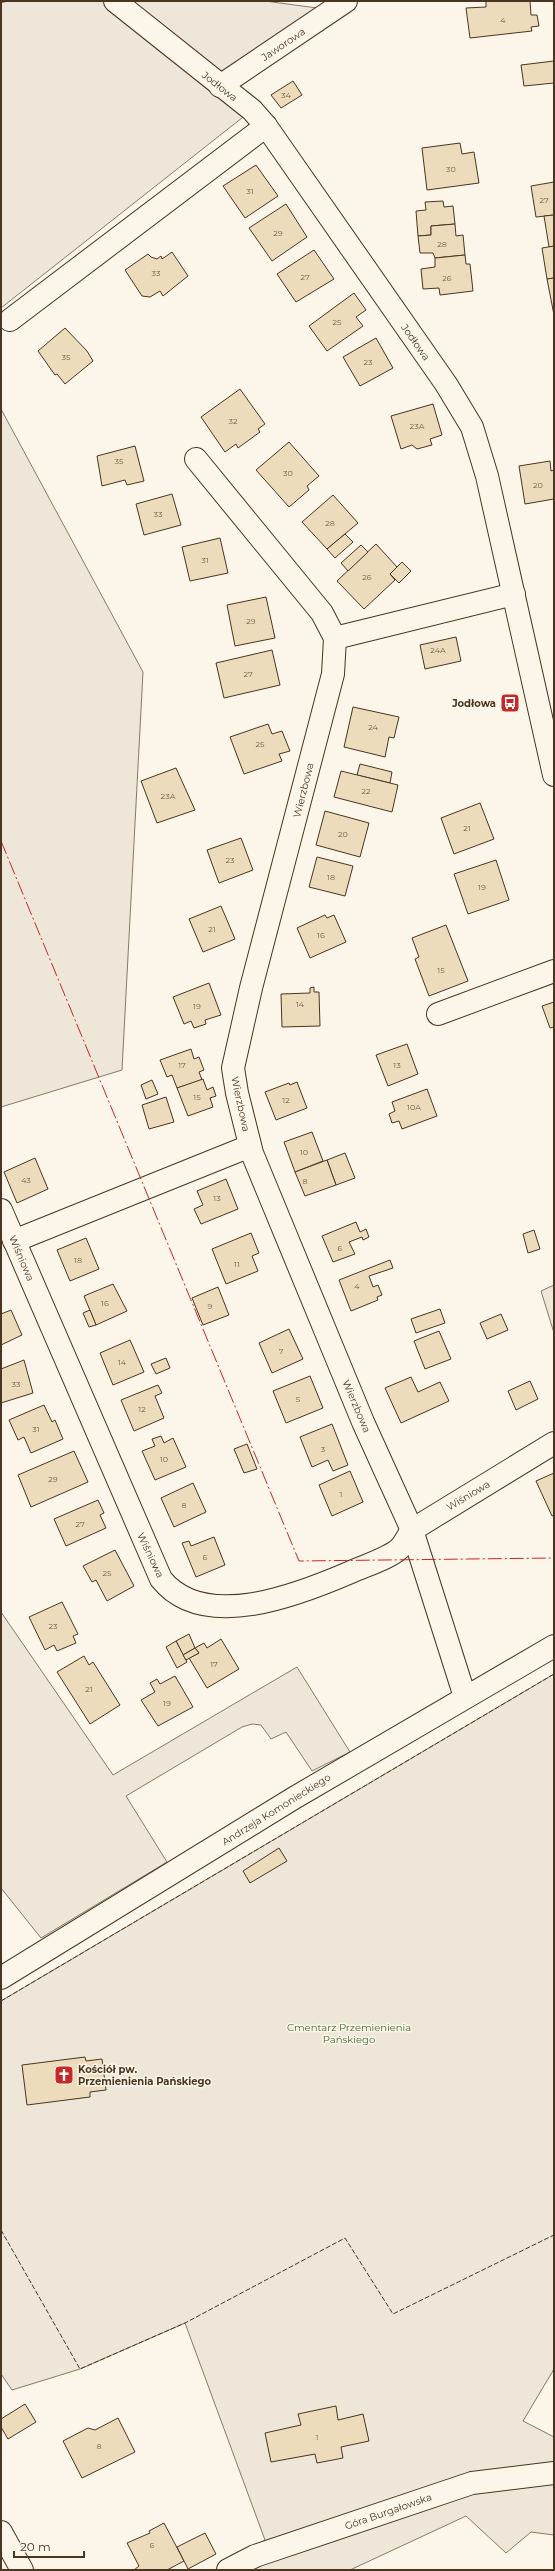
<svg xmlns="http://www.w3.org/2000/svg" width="555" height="2571" font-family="Montserrat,sans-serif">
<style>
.green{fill:#ede6d9;stroke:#887966}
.building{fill:#ecdcbc;stroke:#4a3520}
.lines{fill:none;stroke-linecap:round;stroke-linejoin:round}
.minor-casing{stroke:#4a3520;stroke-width:24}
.minor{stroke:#fbf6e9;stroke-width:22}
.fence{stroke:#4a3520;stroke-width:1;stroke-dasharray:5 2;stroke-linecap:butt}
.power{stroke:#c62828;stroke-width:1;stroke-dasharray:14 3 2 3;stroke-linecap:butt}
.labels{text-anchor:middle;stroke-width:3;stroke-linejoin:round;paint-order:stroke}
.number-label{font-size:8px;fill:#725f47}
.street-label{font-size:10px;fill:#4a3520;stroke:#fbf6e9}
.poi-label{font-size:10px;font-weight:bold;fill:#4a3520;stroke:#fbf6e9;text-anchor:end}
.park-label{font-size:10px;fill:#436837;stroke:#fbf6e9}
</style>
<rect width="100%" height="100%" fill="#fbf6e9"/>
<g class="green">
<path d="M 8,1 L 265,1 L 332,10 L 220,86 L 252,110 L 1,308 L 1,3 Z"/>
<path d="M 1,409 L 143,672 L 122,1070 L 1,1107 Z"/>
<path d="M 554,1285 L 554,1333 L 541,1291 Z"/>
<path d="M 1,1612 L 113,1775 L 297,1667 L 350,1752 L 312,1771 L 286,1732 L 271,1739 L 261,1725 L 252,1724 L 242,1727 L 126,1796 L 167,1862 L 41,1938 L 1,1888 Z"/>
<path d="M 554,1674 L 554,2369 L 523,2421 L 554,2437 L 554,2535 L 531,2532 L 506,2553 L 466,2516 L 350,2570 L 221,2570 L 265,2540 L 185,2323 L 80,2369 L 12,2390 L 1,2374 L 1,2001 Z"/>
</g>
<g class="building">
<path d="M 486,1 L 530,1 L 531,15 L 537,15 L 539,26 L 531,27 L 532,31 L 470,38 L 466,8 L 486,7 Z"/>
<path d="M 554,61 L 554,83 L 524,86 L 521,65 Z"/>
<path d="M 293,81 L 302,95 L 281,108 L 271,95 Z"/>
<path d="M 460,143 L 462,154 L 474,152 L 479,183 L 427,190 L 422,148 Z"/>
<path d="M 256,165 L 278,196 L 245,218 L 223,186 Z"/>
<path d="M 554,182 L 554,215 L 536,217 L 531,186 Z"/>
<path d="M 443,201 L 444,207 L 453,206 L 455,224 L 431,226 L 431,235 L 418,236 L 416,211 L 426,210 L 425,202 Z"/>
<path d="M 286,204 L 307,237 L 272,261 L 249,228 Z"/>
<path d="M 554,215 L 554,246 L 549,247 L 544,216 Z"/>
<path d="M 455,224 L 456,236 L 463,235 L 465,255 L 435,258 L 433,253 L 420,253 L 418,236 L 431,235 L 431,226 Z"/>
<path d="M 554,246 L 554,278 L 547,279 L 542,248 Z"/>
<path d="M 314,250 L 334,279 L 296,302 L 277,274 Z"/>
<path d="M 172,252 L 188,276 L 163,296 L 160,291 L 150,297 L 142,296 L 125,270 L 148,254 L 151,257 L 157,259 L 161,256 L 162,259 Z"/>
<path d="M 465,255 L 466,264 L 470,264 L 473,291 L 440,295 L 439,288 L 423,289 L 421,269 L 435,267 L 435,258 Z"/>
<path d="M 554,278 L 554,315 L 547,279 Z"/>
<path d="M 354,293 L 366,310 L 356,317 L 363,326 L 327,351 L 309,326 Z"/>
<path d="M 65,328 L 87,351 L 93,361 L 65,384 L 57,374 L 55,375 L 38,351 Z"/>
<path d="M 376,338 L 393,368 L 360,386 L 343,357 Z"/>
<path d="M 240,389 L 265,424 L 258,429 L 260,432 L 238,448 L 236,444 L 225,452 L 201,417 Z"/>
<path d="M 433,404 L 442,435 L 430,439 L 432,445 L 417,449 L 412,445 L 401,449 L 391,416 Z"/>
<path d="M 289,442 L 319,476 L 307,486 L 309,490 L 289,507 L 256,470 Z"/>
<path d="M 135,446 L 144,481 L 127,485 L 125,480 L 102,486 L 97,456 Z"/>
<path d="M 550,461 L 551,471 L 554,470 L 554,499 L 525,504 L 519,466 Z"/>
<path d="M 172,494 L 181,525 L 144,535 L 136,504 Z"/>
<path d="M 333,495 L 358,523 L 327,549 L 302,522 Z"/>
<path d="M 345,534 L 353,542 L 335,558 L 327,549 Z"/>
<path d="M 220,538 L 228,573 L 190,581 L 182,547 Z"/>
<path d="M 376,544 L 397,567 L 390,574 L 395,580 L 364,609 L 337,581 Z"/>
<path d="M 361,545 L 368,552 L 348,571 L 341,563 Z"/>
<path d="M 402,562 L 411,571 L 399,583 L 390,574 Z"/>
<path d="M 266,597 L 275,638 L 235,646 L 227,605 Z"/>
<path d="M 456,637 L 461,661 L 425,669 L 420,645 Z"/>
<path d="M 272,650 L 280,685 L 224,698 L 216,663 Z"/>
<path d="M 353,707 L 399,717 L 394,738 L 389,737 L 385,757 L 344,747 Z"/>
<path d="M 268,724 L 272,734 L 282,731 L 290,751 L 279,754 L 282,761 L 244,774 L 230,737 Z"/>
<path d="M 360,764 L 392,772 L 390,783 L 357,775 Z"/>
<path d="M 176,768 L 195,810 L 157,823 L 141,781 Z"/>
<path d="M 341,771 L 398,785 L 392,812 L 334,797 Z"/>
<path d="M 480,803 L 494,839 L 454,854 L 441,818 Z"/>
<path d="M 325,811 L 369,823 L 360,857 L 316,845 Z"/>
<path d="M 241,838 L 253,870 L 219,883 L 207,850 Z"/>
<path d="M 317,857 L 353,866 L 345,896 L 309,887 Z"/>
<path d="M 496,860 L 509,900 L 468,914 L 454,874 Z"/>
<path d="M 221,906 L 235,939 L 203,952 L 189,919 Z"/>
<path d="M 325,915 L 327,918 L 334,915 L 346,942 L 310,958 L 297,928 Z"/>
<path d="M 446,925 L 468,981 L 429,996 L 415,959 L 419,957 L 412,938 Z"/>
<path d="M 209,983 L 221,1015 L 205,1020 L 206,1024 L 194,1028 L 191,1021 L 184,1024 L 173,997 Z"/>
<path d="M 314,987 L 314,992 L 319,992 L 320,1026 L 282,1027 L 281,994 L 310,993 L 310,988 Z"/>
<path d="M 554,1002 L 554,1027 L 550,1028 L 542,1006 Z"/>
<path d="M 407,1044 L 418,1074 L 388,1086 L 376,1055 Z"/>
<path d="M 191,1049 L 194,1059 L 199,1057 L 204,1070 L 199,1072 L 202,1080 L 177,1088 L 172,1075 L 167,1077 L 160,1060 Z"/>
<path d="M 203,1079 L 207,1090 L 213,1087 L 216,1096 L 210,1098 L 213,1107 L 188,1116 L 177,1088 Z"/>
<path d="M 152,1080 L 158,1094 L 146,1099 L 141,1085 Z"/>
<path d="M 297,1082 L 307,1108 L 276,1120 L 265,1092 L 289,1083 L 290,1085 Z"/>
<path d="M 427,1089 L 437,1116 L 402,1129 L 399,1121 L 392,1123 L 389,1114 L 395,1111 L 392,1102 Z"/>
<path d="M 166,1097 L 174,1122 L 149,1129 L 142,1105 Z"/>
<path d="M 312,1132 L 323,1161 L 295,1172 L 284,1142 Z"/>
<path d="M 345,1153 L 355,1178 L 336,1185 L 327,1160 Z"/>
<path d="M 35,1158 L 48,1189 L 17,1203 L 4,1172 Z"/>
<path d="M 327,1160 L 336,1185 L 305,1196 L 295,1172 Z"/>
<path d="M 226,1179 L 238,1209 L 201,1224 L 194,1209 L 203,1205 L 197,1191 Z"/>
<path d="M 356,1222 L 360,1232 L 366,1229 L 369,1237 L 363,1240 L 362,1237 L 349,1242 L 355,1254 L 333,1262 L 322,1236 Z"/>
<path d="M 534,1230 L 540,1249 L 528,1253 L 523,1234 Z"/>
<path d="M 251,1233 L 259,1253 L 252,1256 L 258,1271 L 226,1284 L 212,1249 Z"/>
<path d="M 86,1238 L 99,1269 L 70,1281 L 57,1250 Z"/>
<path d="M 390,1260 L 393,1268 L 369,1276 L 373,1287 L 378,1285 L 382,1295 L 377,1297 L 378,1300 L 351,1311 L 339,1280 Z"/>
<path d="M 113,1284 L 127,1311 L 96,1325 L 84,1296 Z"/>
<path d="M 218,1287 L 229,1315 L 203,1325 L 192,1298 Z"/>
<path d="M 440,1309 L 445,1323 L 416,1333 L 411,1319 Z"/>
<path d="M 11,1310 L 22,1335 L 1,1345 L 1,1314 Z"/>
<path d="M 90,1310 L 96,1325 L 89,1327 L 83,1313 Z"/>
<path d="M 501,1314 L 508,1330 L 487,1339 L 480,1323 Z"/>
<path d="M 289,1329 L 303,1359 L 272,1373 L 259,1343 Z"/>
<path d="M 439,1331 L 451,1359 L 425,1369 L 414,1341 Z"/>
<path d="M 130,1340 L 144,1372 L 113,1385 L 100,1353 Z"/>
<path d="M 166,1358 L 170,1368 L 156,1374 L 151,1364 Z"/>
<path d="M 24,1360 L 33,1393 L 1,1403 L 1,1369 Z"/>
<path d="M 310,1376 L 323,1408 L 286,1423 L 273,1391 Z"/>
<path d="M 411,1377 L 418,1392 L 440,1382 L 449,1401 L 401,1423 L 385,1388 Z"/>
<path d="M 530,1381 L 538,1399 L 516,1410 L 508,1391 Z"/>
<path d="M 158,1385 L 162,1393 L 155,1396 L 164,1418 L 134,1431 L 121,1400 Z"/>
<path d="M 44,1405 L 52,1422 L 55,1420 L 63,1439 L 31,1453 L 24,1437 L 18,1440 L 9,1420 Z"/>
<path d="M 332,1424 L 348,1465 L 333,1471 L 328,1460 L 312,1467 L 300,1437 Z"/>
<path d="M 161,1436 L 164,1443 L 173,1438 L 186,1467 L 155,1480 L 142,1451 L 155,1446 L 152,1439 Z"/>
<path d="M 247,1444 L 257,1469 L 244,1473 L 234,1449 Z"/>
<path d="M 74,1451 L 88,1482 L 31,1507 L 18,1475 Z"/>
<path d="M 350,1471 L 363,1502 L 332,1516 L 319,1485 Z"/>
<path d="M 554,1473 L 554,1515 L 552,1516 L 536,1481 Z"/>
<path d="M 193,1483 L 206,1512 L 174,1527 L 161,1498 Z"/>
<path d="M 98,1500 L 104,1513 L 100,1515 L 106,1528 L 66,1546 L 54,1519 Z"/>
<path d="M 214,1537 L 225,1565 L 196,1577 L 182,1543 L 189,1541 L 191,1546 Z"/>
<path d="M 115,1550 L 134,1586 L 107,1601 L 96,1580 L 92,1582 L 83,1566 Z"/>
<path d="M 62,1602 L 78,1634 L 73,1636 L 76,1643 L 57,1651 L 54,1645 L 45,1650 L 29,1617 Z"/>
<path d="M 189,1634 L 195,1648 L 183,1655 L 176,1641 Z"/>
<path d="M 221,1639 L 239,1669 L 207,1688 L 189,1658 L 199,1653 L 195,1648 L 204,1643 L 207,1648 Z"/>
<path d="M 176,1641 L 187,1662 L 177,1668 L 166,1647 Z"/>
<path d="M 195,1648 L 199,1653 L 186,1660 L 183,1655 Z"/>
<path d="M 84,1656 L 89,1665 L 93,1662 L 120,1705 L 90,1724 L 57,1672 Z"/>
<path d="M 175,1676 L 193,1707 L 158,1726 L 141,1700 L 155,1692 L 150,1683 L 157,1679 L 160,1684 Z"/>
<path d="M 279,1848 L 287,1861 L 250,1883 L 243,1871 Z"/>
<path d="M 85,2057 L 86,2061 L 102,2059 L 106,2090 L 90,2092 L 90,2097 L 27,2105 L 22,2065 Z"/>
<path d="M 25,2404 L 36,2422 L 8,2439 L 1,2427 L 1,2419 Z"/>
<path d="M 336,2406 L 338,2420 L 363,2414 L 369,2441 L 341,2447 L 343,2458 L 317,2463 L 315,2454 L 271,2462 L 265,2433 L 301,2425 L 298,2414 Z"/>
<path d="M 118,2418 L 135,2452 L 82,2478 L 63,2441 L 88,2428 L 95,2430 Z"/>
<path d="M 164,2523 L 184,2561 L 167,2570 L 134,2570 L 139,2566 L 127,2543 L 150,2533 L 149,2531 Z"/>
<path d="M 205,2533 L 216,2554 L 188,2569 L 177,2547 Z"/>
</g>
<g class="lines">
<defs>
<g id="minor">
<path d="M 115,1 L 252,110 L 266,126 L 446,384 L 472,427 L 487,476 L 554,775"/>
<path d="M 220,86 L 346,1"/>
<path d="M 10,320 L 266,126"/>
<path d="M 196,459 L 322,613 L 335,638 L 333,674 L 251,988 L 233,1068 L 237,1093 L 252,1153 L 363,1422 L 412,1530 L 465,1697"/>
<path d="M 335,638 L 514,594"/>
<path d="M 438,1014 L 554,971"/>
<path d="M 1,1210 L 161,1579 C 204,1633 300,1594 351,1572 C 364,1566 390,1558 400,1548 C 405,1543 408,1535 412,1530 L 554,1443"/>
<path d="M 14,1241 L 250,1146"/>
<path d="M 1,1978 L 294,1798 L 554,1646"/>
<path d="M 1,2532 L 22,2570"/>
<path d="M 228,2570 L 255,2556 L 472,2483 L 554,2473"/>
</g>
</defs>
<use href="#minor" class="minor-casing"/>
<use href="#minor" class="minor"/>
<g class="fence">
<path d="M 1,2001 L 554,1674"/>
<path d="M 1,2230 L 80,2369 L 185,2323 L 345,2238 L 393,2314 L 554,2235"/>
</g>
<path class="power" d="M 1,841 L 299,1561 L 554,1558"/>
</g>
<defs>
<symbol id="bus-square" viewBox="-11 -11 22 22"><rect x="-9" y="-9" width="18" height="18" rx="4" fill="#c62828" stroke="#fbf6e9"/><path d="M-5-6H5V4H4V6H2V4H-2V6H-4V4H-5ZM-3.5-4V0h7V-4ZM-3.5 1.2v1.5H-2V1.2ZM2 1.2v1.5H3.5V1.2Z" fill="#fff"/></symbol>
<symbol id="church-square" viewBox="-11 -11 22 22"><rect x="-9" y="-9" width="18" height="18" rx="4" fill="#c62828" stroke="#fbf6e9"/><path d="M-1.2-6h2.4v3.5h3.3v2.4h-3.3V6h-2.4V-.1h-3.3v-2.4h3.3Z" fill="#fff"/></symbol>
</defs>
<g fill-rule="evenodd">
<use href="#bus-square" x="499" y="692" width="22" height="22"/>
<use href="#church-square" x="53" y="2064" width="22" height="22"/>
</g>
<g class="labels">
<g class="number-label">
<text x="503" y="23">4</text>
<text x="286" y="98">34</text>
<text x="451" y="172">30</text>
<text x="250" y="194">31</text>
<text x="544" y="203">27</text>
<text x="278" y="236">29</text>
<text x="442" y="247">28</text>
<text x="156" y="276">33</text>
<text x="305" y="280">27</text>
<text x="447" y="281">26</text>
<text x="337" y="325">25</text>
<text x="66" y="360">35</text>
<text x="368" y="365">23</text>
<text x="233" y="424">32</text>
<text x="417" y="429">23A</text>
<text x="119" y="464">35</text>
<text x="288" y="476">30</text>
<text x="538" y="488">20</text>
<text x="158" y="517">33</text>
<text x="330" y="526">28</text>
<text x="205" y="563">31</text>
<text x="367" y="580">26</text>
<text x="251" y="624">29</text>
<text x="438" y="653">24A</text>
<text x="248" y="677">27</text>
<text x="373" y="730">24</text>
<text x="260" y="747">25</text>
<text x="366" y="794">22</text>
<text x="168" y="799">23A</text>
<text x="467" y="831">21</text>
<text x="343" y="837">20</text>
<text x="230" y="863">23</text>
<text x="331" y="880">18</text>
<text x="482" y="890">19</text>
<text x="212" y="932">21</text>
<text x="321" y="938">16</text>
<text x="441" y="973">15</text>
<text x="300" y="1007">14</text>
<text x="197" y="1009">19</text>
<text x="182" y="1068">17</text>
<text x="397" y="1068">13</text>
<text x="197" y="1100">15</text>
<text x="286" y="1103">12</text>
<text x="414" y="1110">10A</text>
<text x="304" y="1155">10</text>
<text x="26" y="1183">43</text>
<text x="305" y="1184">8</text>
<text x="217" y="1201">13</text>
<text x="340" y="1251">6</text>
<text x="78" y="1263">18</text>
<text x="237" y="1267">11</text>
<text x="357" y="1289">4</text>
<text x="105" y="1306">16</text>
<text x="210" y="1309">9</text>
<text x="281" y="1354">7</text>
<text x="122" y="1365">14</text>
<text x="16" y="1387">33</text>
<text x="298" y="1402">5</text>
<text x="142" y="1412">12</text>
<text x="36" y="1432">31</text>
<text x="323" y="1452">3</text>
<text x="164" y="1462">10</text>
<text x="53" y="1482">29</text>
<text x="341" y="1497">1</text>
<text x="184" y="1508">8</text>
<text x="80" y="1527">27</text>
<text x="205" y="1560">6</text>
<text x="107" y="1576">25</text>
<text x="53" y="1629">23</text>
<text x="214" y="1667">17</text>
<text x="89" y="1692">21</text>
<text x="167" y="1706">19</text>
<text x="317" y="2440">1</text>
<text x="99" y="2449">8</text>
<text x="152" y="2548">6</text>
</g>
<g class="street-label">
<text transform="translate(283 44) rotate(-34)" y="4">Jaworowa</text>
<text transform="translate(220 86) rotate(38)" y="4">Jodłowa</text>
<text transform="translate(416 342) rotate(55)" y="4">Jodłowa</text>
<text transform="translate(303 790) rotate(-76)" y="4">Wierzbowa</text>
<text transform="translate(241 1104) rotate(78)" y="4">Wierzbowa</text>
<text transform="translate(22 1258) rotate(67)" y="4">Wiśniowa</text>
<text transform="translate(357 1406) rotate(67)" y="4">Wierzbowa</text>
<text transform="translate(468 1495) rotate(-31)" y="4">Wiśniowa</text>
<text transform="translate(151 1555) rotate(65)" y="4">Wiśniowa</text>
<text transform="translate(276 1809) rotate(-32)" y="4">Andrzeja Komonieckiego</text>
<text transform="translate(388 2511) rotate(-19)" y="4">Góra Burgałowska</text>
</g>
<g class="poi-label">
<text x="496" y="707">Jodłowa</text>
<text x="78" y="2073" text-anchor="start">Kościół pw.<tspan x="78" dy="12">Przemienienia Pańskiego</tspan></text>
</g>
<g class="park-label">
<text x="349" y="2031">Cmentarz Przemienienia<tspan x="349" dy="12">Pańskiego</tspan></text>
</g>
</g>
<rect width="555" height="2571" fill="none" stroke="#4a3520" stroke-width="4"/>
<path d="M14 2551v6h70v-6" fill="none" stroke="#4a3520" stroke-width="2"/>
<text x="20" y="2551" font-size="12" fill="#4a3520" stroke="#fbf6e9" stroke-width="3" paint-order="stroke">20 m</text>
</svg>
